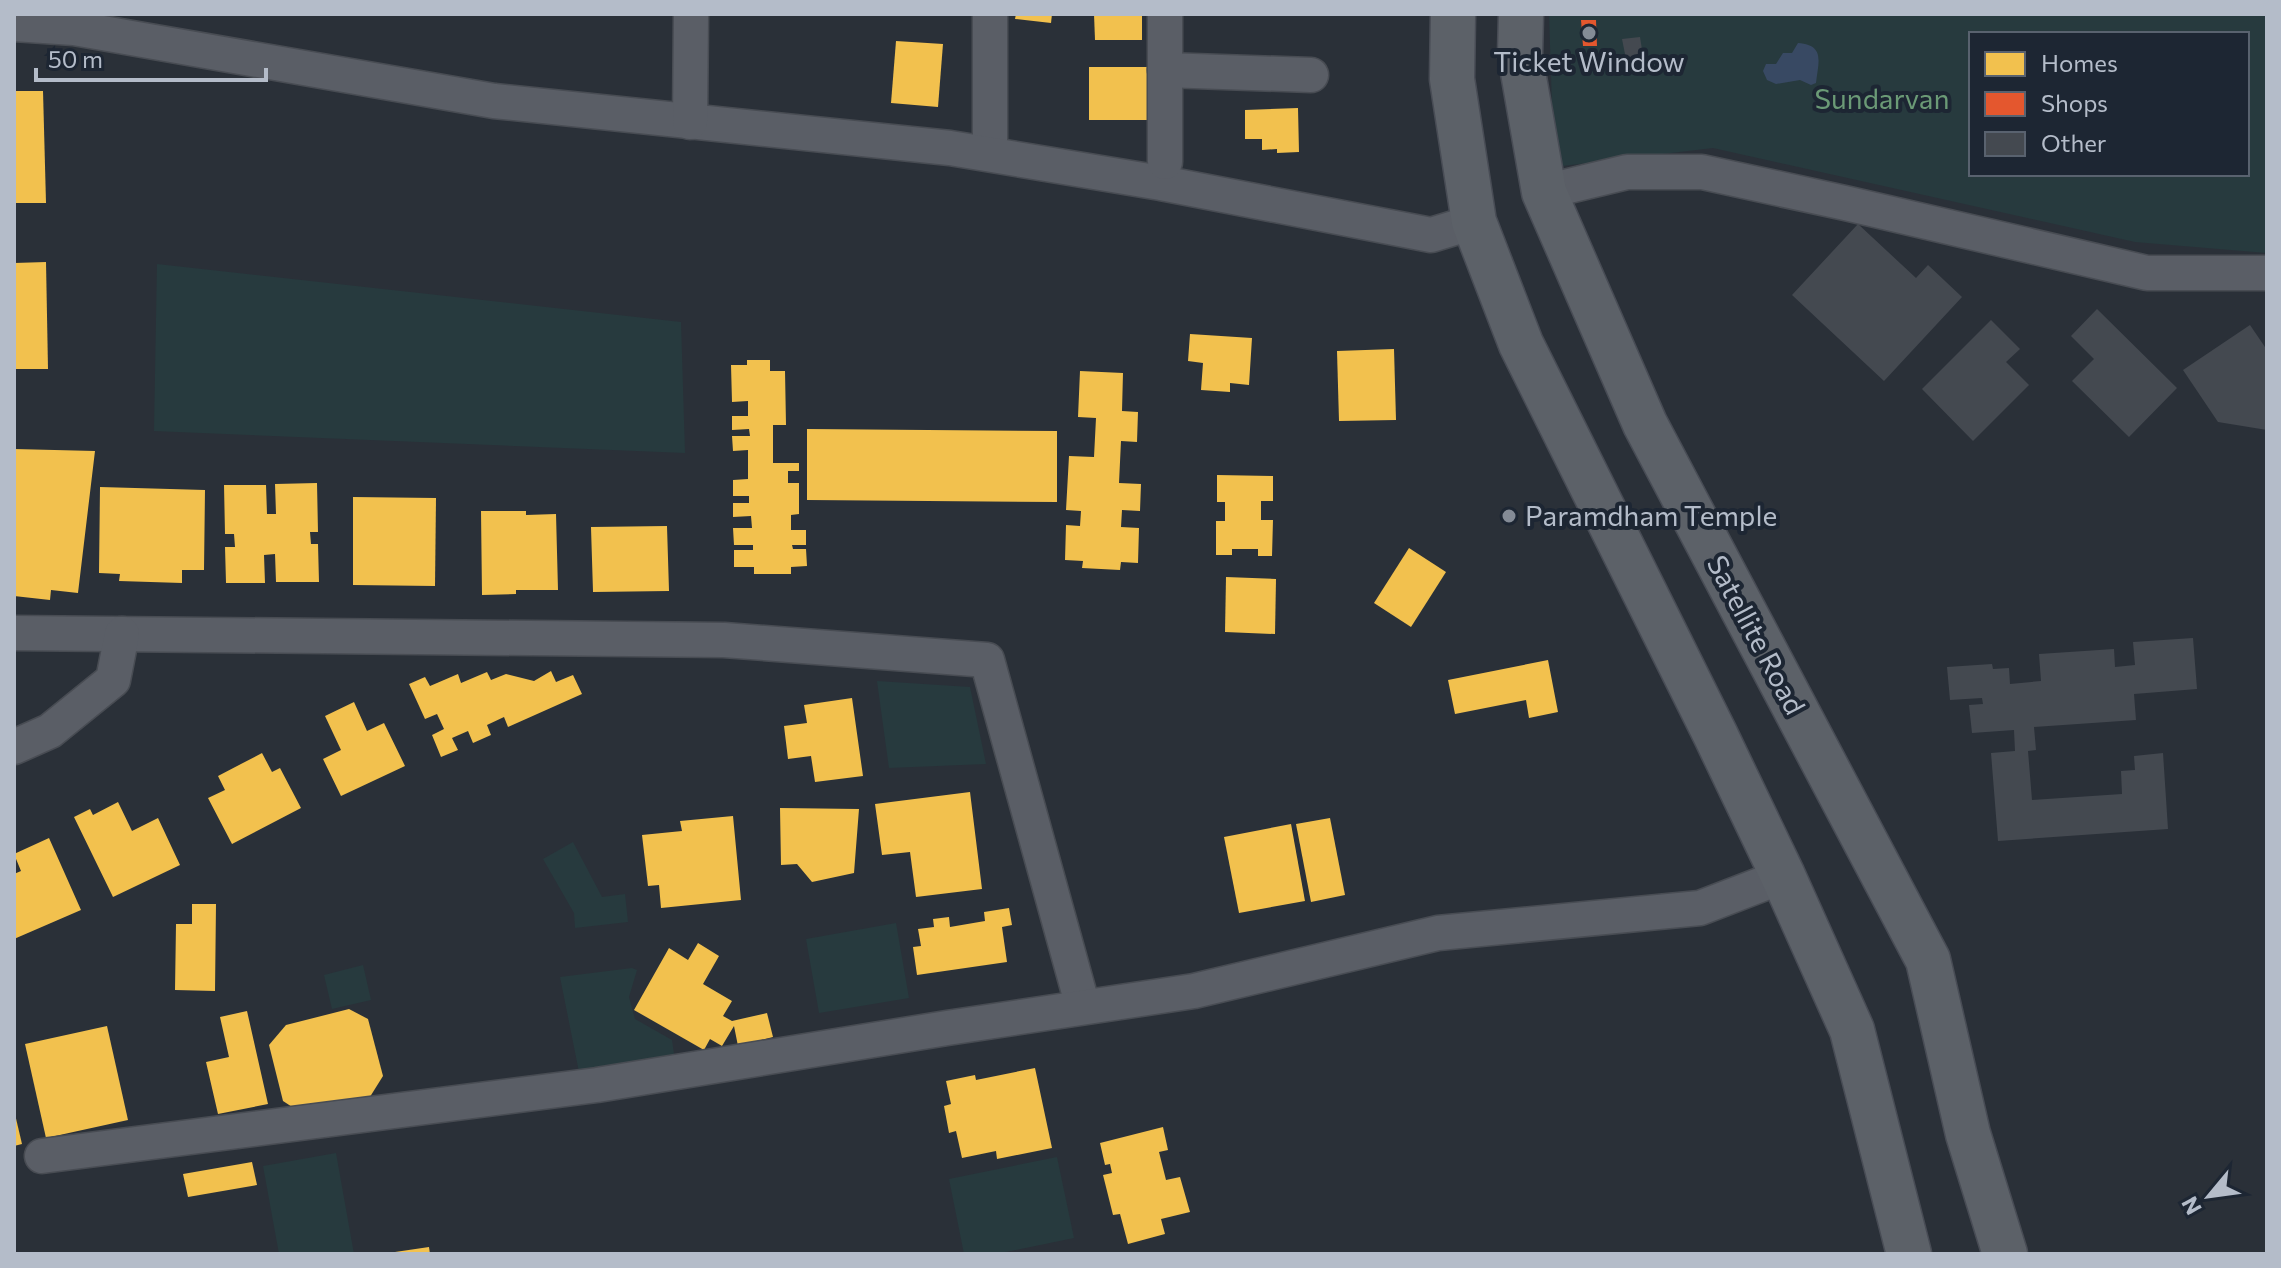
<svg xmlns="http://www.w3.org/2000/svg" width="2281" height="1268" font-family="Commissioner,sans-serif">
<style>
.green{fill:#273a3e;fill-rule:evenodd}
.water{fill:#384963}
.homes{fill:#f2c14e}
.shops{fill:#e4572e}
.building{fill:#444950}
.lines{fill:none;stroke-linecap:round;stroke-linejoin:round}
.minor-casing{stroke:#484c53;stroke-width:37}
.major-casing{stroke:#484c55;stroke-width:47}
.minor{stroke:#5a5e66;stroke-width:34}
.major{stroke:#5c6168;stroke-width:44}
.poi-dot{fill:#848b96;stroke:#1d2633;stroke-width:3}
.labels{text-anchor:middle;stroke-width:8;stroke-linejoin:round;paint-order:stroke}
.poi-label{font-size:28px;fill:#b4bcc9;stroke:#1d2633}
.park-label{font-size:28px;fill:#6b9a76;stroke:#1d2633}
.street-label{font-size:28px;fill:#b4bcc9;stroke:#1d2633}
</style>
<rect width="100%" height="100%" fill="#2a3038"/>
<g class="green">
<path d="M 1549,14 L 2267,14 L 2267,253 L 2135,242 L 1713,148 L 1554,167 ZM 1971,34 L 2247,34 L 2247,174 L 1971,174 Z"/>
<path d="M 157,264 L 681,322 L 685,453 L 154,431 Z"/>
<path d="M 877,681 L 970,687 L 986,764 L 889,768 Z"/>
<path d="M 573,842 L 602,897 L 625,894 L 628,922 L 575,928 L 574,913 L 543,859 Z"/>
<path d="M 896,923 L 909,998 L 819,1013 L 806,939 Z"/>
<path d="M 363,965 L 371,1000 L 332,1009 L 324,975 Z"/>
<path d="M 632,968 L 637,970 L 629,997 L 635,1019 L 672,1040 L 674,1054 L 579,1072 L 560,977 Z"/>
<path d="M 336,1153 L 354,1254 L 279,1254 L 263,1166 Z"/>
<path d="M 1057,1157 L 1074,1238 L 996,1254 L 964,1254 L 949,1179 Z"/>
</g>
<path class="water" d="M 1798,43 C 1826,45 1818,63 1816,83 L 1811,85 L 1800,80 L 1776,84 L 1767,80 L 1763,71 L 1766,64 L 1776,64 L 1783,53 L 1792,53 Z"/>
<g class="homes">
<path d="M 1016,14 L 1052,14 L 1051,23 L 1015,19 Z"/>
<path d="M 1094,14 L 1142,14 L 1142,40 L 1095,40 Z"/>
<path d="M 896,41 L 943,44 L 938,107 L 891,103 Z"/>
<rect x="1089" y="67" width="64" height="53"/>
<path d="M 14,91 L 43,91 L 46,203 L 14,203 Z"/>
<path d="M 1298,108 L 1299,152 L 1277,153 L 1277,149 L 1262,150 L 1262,139 L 1245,139 L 1245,110 Z"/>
<path d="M 46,262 L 48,369 L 14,369 L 14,263 Z"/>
<path d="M 1190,334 L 1252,338 L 1249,385 L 1230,383 L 1230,392 L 1201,390 L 1203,363 L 1188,361 Z"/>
<path d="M 1394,349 L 1396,420 L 1339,421 L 1337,351 Z"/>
<path d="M 747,360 L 770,360 L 770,371 L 785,371 L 786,425 L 773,425 L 773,463 L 799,463 L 799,471 L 788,471 L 788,483 L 799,483 L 799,514 L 791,515 L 791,530 L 806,530 L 806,545 L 792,545 L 793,549 L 806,549 L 807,566 L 791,567 L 791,574 L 754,574 L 754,567 L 734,567 L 734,550 L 753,550 L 753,545 L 734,545 L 733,528 L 752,528 L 751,516 L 733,517 L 733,503 L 749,503 L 749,496 L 733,496 L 733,480 L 748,479 L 748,450 L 733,451 L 732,436 L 750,436 L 749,429 L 732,430 L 732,416 L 748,416 L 748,401 L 732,402 L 731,365 L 747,365 Z"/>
<path d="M 1080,371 L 1123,373 L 1122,411 L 1138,412 L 1137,442 L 1121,441 L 1119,483 L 1141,484 L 1140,511 L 1122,510 L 1121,527 L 1139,528 L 1138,563 L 1121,562 L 1120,570 L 1082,568 L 1083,561 L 1065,560 L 1066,525 L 1080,526 L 1081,511 L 1066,510 L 1069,456 L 1094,457 L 1096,418 L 1078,417 Z"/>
<path d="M 807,429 L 1057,431 L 1057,502 L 807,500 Z"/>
<path d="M 14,449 L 95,451 L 78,593 L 51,590 L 50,600 L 14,596 Z"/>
<path d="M 1217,475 L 1273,476 L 1273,501 L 1261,501 L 1261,520 L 1273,520 L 1272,556 L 1258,556 L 1258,549 L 1232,549 L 1232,555 L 1216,555 L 1216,521 L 1225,521 L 1225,502 L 1217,502 Z"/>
<path d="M 317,483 L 318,532 L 310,532 L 311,544 L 318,544 L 319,582 L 276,582 L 275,554 L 264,555 L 265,583 L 226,583 L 225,547 L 235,547 L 234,534 L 225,534 L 224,485 L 266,485 L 267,514 L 276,514 L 275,484 Z"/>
<path d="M 100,487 L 205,490 L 204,570 L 182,570 L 182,583 L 119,581 L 120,574 L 99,573 Z"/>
<path d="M 353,497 L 436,498 L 435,586 L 353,585 Z"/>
<path d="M 481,511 L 526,511 L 526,515 L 556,514 L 558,590 L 516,590 L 516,594 L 482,595 Z"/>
<path d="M 667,526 L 669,591 L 593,592 L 591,527 Z"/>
<path d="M 1409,548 L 1446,572 L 1411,627 L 1374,603 Z"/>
<path d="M 1226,577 L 1276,579 L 1275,634 L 1225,632 Z"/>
<path d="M 1548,660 L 1558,712 L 1529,718 L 1526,700 L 1455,714 L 1448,680 Z"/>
<path d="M 551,671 L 556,682 L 573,675 L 582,694 L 508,727 L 504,717 L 487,725 L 491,735 L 473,743 L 468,731 L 452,738 L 458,750 L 441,757 L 432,735 L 444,729 L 437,714 L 425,719 L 409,684 L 425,677 L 430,686 L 458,674 L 461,683 L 487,672 L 491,680 L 506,674 L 534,681 Z"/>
<path d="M 852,698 L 863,776 L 815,782 L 811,756 L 788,759 L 784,726 L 807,723 L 804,705 Z"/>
<path d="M 354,702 L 367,731 L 384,723 L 405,766 L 341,796 L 323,759 L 341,750 L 325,716 Z"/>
<path d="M 262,753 L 272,772 L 280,768 L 301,808 L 232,844 L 208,798 L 225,790 L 218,776 Z"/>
<path d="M 970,792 L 982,889 L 916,897 L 910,852 L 882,855 L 875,804 Z"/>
<path d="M 118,802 L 132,831 L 158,818 L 180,865 L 113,897 L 74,817 L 90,809 L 93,815 Z"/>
<path d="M 780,808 L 859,809 L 854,873 L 812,882 L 797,864 L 781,865 Z"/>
<path d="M 733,816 L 741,900 L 661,908 L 659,885 L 648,886 L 642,835 L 682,831 L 680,821 Z"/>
<path d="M 1330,818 L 1345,895 L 1311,902 L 1296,824 Z"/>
<path d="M 1291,824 L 1305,901 L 1239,913 L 1224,837 Z"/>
<path d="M 49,838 L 81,910 L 14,939 L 14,874 L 21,871 L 14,854 Z"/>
<path d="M 192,904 L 216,904 L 215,991 L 175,990 L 176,924 L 192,924 Z"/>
<path d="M 1009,908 L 1012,925 L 1002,927 L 1007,962 L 917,975 L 913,947 L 921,946 L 918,929 L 934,927 L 933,919 L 949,917 L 950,927 L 985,921 L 984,912 Z"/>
<path d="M 698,943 L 719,956 L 703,984 L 732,1001 L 723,1016 L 732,1021 L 767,1013 L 773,1037 L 738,1046 L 734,1026 L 722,1046 L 710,1039 L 704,1050 L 634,1010 L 669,948 L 688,960 Z"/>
<path d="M 349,1009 L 368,1019 L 383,1076 L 368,1100 L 306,1116 L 283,1101 L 269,1045 L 286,1025 Z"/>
<path d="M 247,1011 L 268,1104 L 218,1114 L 206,1062 L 229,1057 L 220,1017 Z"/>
<path d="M 107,1026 L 128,1120 L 46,1138 L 25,1044 Z"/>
<path d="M 1035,1068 L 1052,1148 L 997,1159 L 996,1151 L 962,1158 L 956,1131 L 949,1133 L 944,1106 L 951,1104 L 946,1081 L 975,1075 L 976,1080 Z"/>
<path d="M 14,1110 L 22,1144 L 14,1146 Z"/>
<path d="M 1163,1127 L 1168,1150 L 1159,1152 L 1166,1180 L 1180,1177 L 1190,1212 L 1161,1219 L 1165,1234 L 1128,1244 L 1120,1214 L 1113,1215 L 1103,1175 L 1112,1173 L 1110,1164 L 1105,1165 L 1100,1143 Z"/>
<path d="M 252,1162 L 257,1185 L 188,1197 L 183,1174 Z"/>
<path d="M 429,1247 L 430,1254 L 396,1254 L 395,1252 Z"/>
</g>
<path class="shops" d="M 1581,20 L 1596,20 L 1597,46 L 1583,46 Z"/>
<g class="building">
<path d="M 1640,37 L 1643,56 L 1626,59 L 1622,39 Z"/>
<path d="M 1858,224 L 1916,278 L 1928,265 L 1962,297 L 1884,381 L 1792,295 Z"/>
<path d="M 2097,309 L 2177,388 L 2129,437 L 2072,381 L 2094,359 L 2071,336 Z"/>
<path d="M 1991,320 L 2020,349 L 2006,362 L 2029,385 L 1973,441 L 1922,389 Z"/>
<path d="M 2250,325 L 2267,350 L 2267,430 L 2218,422 L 2183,370 Z"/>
<path d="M 2193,638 L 2197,689 L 2134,694 L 2136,720 L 2034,727 L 2036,750 L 2028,751 L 2032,800 L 2122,794 L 2121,771 L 2135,770 L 2134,756 L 2163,753 L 2168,829 L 1998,841 L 1991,753 L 2015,751 L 2014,730 L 1972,733 L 1969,705 L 1983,704 L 1982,698 L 1950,700 L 1947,667 L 1992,664 L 1993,669 L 2009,668 L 2010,684 L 2041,681 L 2039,654 L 2114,649 L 2115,667 L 2135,665 L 2133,642 Z"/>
</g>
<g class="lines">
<defs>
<g id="minor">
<path d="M 990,14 L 990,154"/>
<path d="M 14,24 L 74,28 L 494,101 L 950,148 L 1161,183 L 1431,235 L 1474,222"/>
<path d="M 1165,70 L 1311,75"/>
<path d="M 690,122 L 691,14"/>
<path d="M 1165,162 L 1165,14"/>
<path d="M 1544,192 L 1627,172 L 1702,172 L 1845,203 L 2147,273 L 2267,273"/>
<path d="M 14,633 L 724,640 L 987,660 L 1083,1007"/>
<path d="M 14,747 L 50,731 L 113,680 L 122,634"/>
<path d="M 42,1156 L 597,1085 L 947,1028 L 1194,991 L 1438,933 L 1700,908 L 1783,876"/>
</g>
<g id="major">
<path d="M 1453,14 L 1452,79 L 1474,222 L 1521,344 L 1715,734 L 1783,876 L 1852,1030 L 1909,1254"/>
<path d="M 1521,14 L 1520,55 L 1544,192 L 1645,424 L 1928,960 L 1968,1134 L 2005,1254"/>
</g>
</defs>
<use href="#minor" class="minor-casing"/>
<use href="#major" class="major-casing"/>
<use href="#minor" class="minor"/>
<use href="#major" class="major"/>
</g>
<g class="poi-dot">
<circle cx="1589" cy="33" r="8"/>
<circle cx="1509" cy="516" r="8"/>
</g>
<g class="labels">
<g class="poi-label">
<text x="1589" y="72">Ticket Window</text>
<text x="1525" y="526" text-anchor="start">Paramdham Temple</text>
</g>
<g class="park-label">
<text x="1882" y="109">Sundarvan</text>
</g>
<g class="street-label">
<text transform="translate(1756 635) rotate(62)" y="10">Satellite Road</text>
</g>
</g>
<rect width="2281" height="1268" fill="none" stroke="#b4bcc9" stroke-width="32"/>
<rect x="1969" y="32" width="280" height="144" fill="#1d2633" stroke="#59626f" stroke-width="2"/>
<rect x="1985" y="52" width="40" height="24" fill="#f2c14e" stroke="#59626f" stroke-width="2"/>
<text x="2041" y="72" font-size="24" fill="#b4bcc9">Homes</text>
<rect x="1985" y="92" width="40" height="24" fill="#e4572e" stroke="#59626f" stroke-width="2"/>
<text x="2041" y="112" font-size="24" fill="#b4bcc9">Shops</text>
<rect x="1985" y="132" width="40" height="24" fill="#444950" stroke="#59626f" stroke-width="2"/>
<text x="2041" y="152" font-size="24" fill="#b4bcc9">Other</text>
<g transform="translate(2209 1196) rotate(241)" stroke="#1d2633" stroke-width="6" paint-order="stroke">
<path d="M0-6L14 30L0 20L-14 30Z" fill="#b4bcc9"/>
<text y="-12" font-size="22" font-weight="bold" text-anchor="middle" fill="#b4bcc9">N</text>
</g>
<path d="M36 68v12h230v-12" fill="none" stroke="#b4bcc9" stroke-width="4"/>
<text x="48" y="68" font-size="24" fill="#b4bcc9" stroke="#1d2633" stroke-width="6" paint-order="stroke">50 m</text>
</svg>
